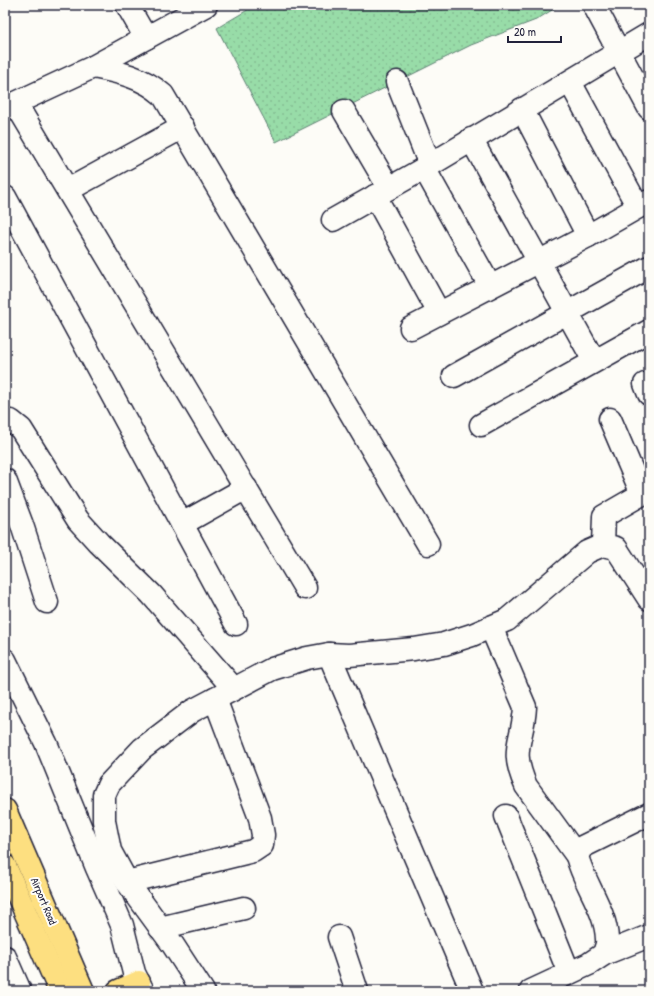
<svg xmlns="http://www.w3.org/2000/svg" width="654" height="996" font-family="'Patrick Hand',sans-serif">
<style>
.grass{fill:url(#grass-dots);stroke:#5d7f72}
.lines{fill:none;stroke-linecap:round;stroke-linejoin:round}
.minor-casing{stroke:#22223b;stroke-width:25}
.major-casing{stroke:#22223b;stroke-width:25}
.minor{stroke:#fdfcf7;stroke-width:22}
.major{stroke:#fddf80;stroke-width:22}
.labels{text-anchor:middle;stroke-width:4;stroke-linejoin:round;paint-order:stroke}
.street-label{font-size:11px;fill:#22223b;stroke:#fdfcf7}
</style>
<defs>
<pattern id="grass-dots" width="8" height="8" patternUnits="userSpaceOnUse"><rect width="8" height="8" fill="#98dca8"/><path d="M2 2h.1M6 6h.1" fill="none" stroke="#83bc92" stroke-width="1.8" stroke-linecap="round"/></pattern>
</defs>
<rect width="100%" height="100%" fill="#fdfcf7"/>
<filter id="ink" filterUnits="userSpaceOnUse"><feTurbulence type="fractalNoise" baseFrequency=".025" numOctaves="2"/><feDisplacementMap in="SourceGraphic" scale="8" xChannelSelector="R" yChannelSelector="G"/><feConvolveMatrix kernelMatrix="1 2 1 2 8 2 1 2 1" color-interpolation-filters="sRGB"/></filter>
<g filter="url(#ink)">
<path class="grass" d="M 256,5 L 560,5 L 536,20 L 471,45 L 276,142 L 217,28 Z"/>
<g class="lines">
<defs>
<g id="minor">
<path d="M 127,5 L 146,38"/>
<path d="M 595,7 L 649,108"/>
<path d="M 93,67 C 119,72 143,77 163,95 L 428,544"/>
<path d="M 397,82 L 430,165"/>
<path d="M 570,82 L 638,207"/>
<path d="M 16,104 L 305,588"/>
<path d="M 5,108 L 93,67 L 206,5"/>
<path d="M 522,109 L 588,236"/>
<path d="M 344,111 L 389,188"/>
<path d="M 471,139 L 594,361"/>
<path d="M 424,168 L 490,286"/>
<path d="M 68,190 L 183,127"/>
<path d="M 375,196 L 439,313"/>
<path d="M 5,197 L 236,624"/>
<path d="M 333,220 L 430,165 L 649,34"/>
<path d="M 411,328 L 588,236 L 649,201"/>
<path d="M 454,376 L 649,267"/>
<path d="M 645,384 L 649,394"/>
<path d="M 610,419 L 642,494"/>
<path d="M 5,421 L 11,421 L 21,429 L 78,520 L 99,543 L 151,594 L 234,689"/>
<path d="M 481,425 L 649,331"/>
<path d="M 5,480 L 22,525 L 47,602"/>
<path d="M 182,524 L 246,488"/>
<path d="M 603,545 L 604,516 L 649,490"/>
<path d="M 491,627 L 525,707 C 523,743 509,748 526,786 L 577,856"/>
<path d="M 329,654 L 472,991"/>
<path d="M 5,660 L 46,743 L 97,868 L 112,902 L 122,925 L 134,973 L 143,991"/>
<path d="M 506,816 L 569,973"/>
<path d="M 127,882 L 253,851 L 262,845 L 263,835 L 260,818 L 215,699"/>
<path d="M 160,928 L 244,908"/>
<path d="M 339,937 L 357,991"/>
<path d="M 604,954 L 649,936"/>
<path d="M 5,957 L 20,991"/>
<path d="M 203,991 L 173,945 L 127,882 L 110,851 L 104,821 L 104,795 L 109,784 L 142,749 L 192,711 L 272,669 L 307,658 L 329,654 L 349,655 L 414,649 L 444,644 L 472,635 L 507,620 L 587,552 L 603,545 L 616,548 L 649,599"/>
<path d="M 531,991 L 589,964 L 604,954 C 605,949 608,944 607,939 C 606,910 584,884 577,856 L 582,847 L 649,814"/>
</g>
<g id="major">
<path d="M 5,810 L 83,991"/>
<path d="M 5,866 L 60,991"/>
<path d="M 118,991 L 139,982"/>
</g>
</defs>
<use href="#minor" class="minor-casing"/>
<use href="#major" class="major-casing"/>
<use href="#minor" class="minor"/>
<use href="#major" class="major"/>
</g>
</g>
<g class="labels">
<g class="street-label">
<text transform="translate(44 901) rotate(67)" y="4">Airport Road</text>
</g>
</g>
<rect width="654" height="996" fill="none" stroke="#fdfcf7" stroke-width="20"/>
<rect x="10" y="10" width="634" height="976" fill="none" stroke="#22223b" stroke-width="1.5" filter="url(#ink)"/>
<path d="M508 36v6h53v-6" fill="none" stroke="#22223b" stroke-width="2"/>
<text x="514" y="36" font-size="12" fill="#22223b" stroke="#fdfcf7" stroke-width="3" paint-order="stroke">20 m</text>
</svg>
